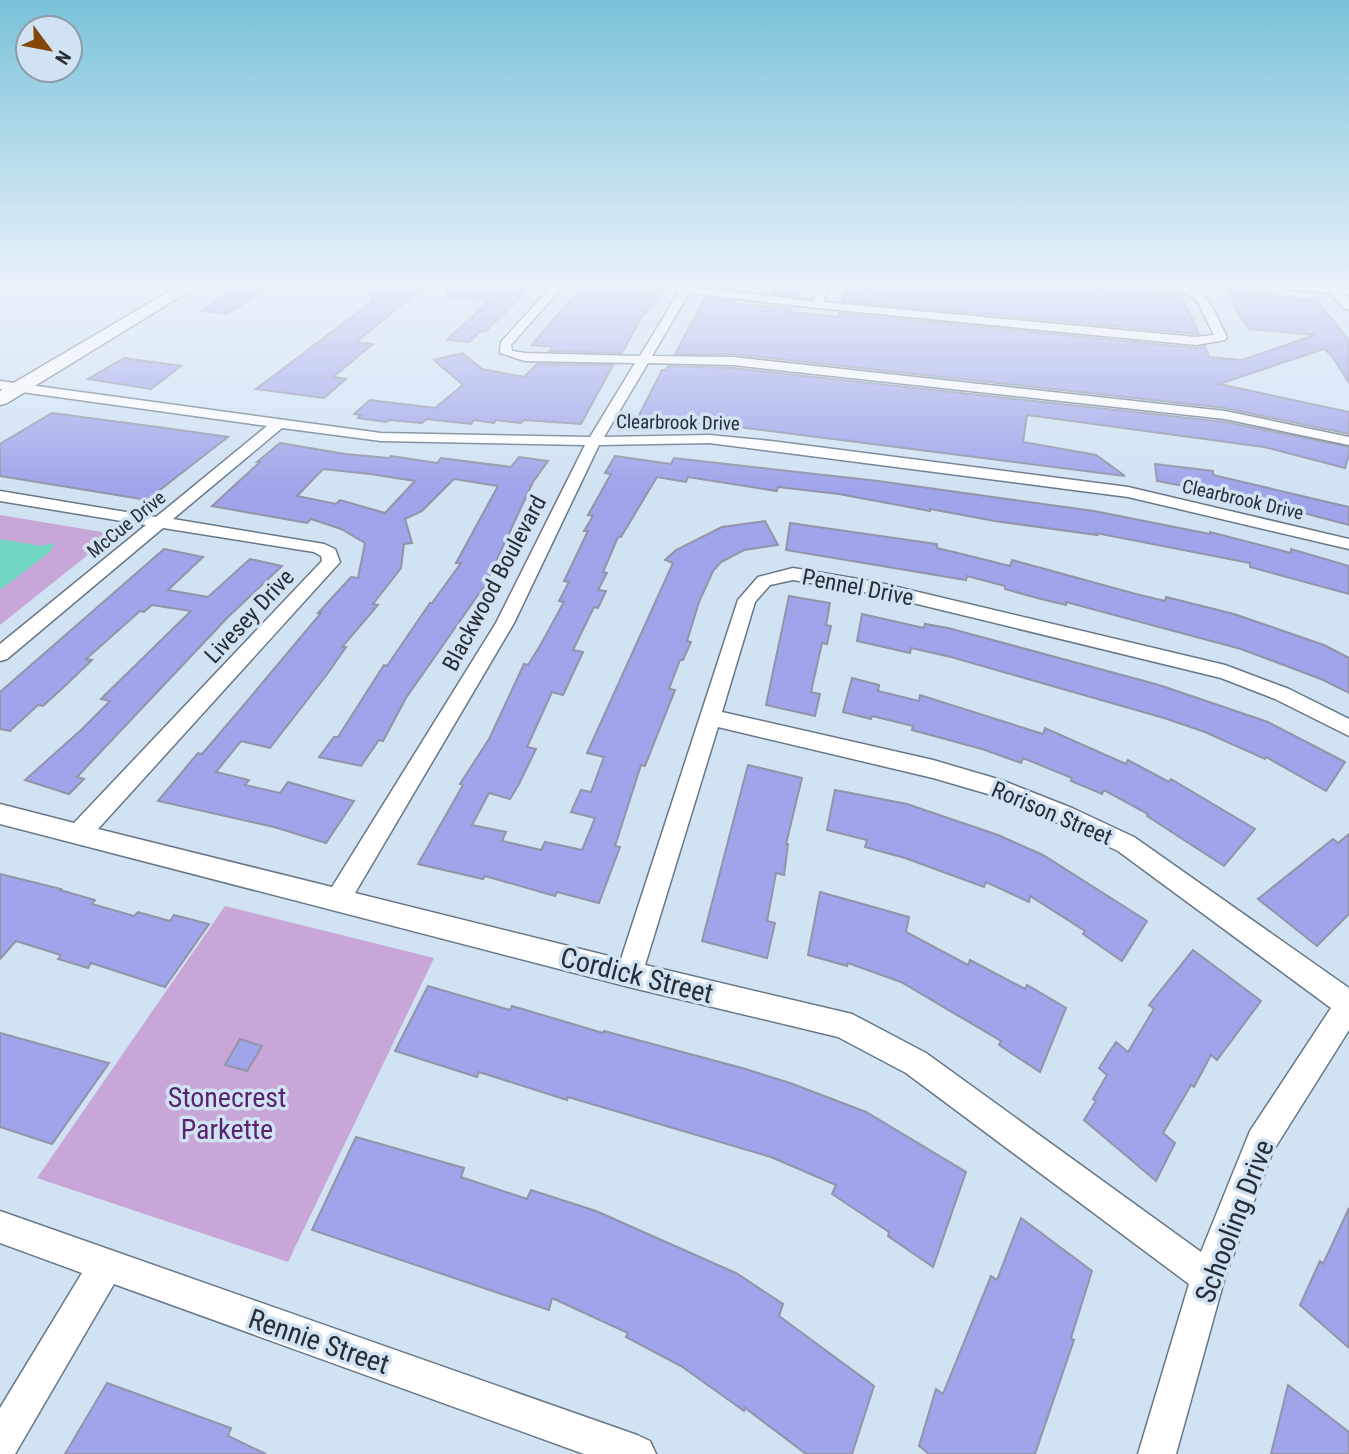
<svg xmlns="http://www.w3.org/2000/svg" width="1349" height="1454" font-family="'Roboto Condensed',sans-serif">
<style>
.green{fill:#c8a6d8}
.water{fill:#72d8c3}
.building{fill:#a0a4ea;stroke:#9294a8;stroke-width:2;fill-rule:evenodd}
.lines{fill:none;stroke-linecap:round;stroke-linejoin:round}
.minor-casing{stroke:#687887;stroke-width:3}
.tertiary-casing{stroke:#687887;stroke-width:4}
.secondary-casing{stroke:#687887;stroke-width:3}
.minor{fill:#fff;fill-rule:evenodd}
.tertiary{fill:#fff;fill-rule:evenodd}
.secondary{fill:#fff;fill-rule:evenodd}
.labels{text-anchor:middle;stroke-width:7;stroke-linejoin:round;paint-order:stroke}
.far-street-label{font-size:19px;fill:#272e34;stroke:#d1e2f3}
.street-label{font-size:23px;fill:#272e34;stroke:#d1e2f3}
.near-street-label{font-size:28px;fill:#272e34;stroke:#d1e2f3}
.near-park-label{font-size:28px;fill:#59246f;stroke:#d1e2f3}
</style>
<rect width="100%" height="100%" fill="#d1e2f3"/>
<g class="green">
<path d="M 0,515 L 114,534 L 0,625 Z"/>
<path d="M 225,906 L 434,958 L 288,1262 L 37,1178 Z"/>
</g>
<path class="water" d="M 0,539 L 41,546 L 55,543 L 50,552 L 0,590 Z"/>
<g class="building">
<path d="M 243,285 L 272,285 L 227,314 L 201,311 Z"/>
<path d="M 382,285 L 426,285 L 356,342 L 373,344 L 333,377 L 346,379 L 324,398 L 256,389 L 373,301 L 369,295 Z"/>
<path d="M 447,285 L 523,285 L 520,289 L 526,289 L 519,297 L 521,297 L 485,332 L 481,331 L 469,342 L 447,340 L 489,301 L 447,296 Z"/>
<path d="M 777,285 L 802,285 L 797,296 L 773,294 Z"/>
<path d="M 896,285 L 1054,285 L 1181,295 L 1199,334 L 842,301 L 846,287 L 896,291 Z"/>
<path d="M 582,286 L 638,292 L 660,294 L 639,321 L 622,353 L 549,351 L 552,347 L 532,345 Z"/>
<path d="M 1228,289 L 1317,301 L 1348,339 L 1349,383 L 1331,355 L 1324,349 L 1219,384 L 1349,412 L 1349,434 L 1225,408 L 733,354 L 675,354 L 705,298 L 733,301 L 731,303 L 791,308 L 789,312 L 838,317 L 839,313 L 1196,348 L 1205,346 L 1209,357 L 1242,360 L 1315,335 L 1250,329 L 1238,314 Z"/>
<path d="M 462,353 L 482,369 L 524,377 L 537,364 L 613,365 L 581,424 L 524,420 L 521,423 L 496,420 L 494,423 L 474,420 L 471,424 L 426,419 L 422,423 L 389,420 L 386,422 L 358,418 L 361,415 L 354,414 L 370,400 L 435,408 L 463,385 L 434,360 Z"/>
<path d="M 124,358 L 181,366 L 151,389 L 88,379 Z"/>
<path d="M 668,366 L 733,368 L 1225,422 L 1349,447 L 1349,454 L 1345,468 L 1264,447 L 1027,415 L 1023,442 L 1096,455 L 1125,476 L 715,424 L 636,421 L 662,370 L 666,370 Z"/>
<path d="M 52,413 L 165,428 L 228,437 L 147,500 L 0,476 L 0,444 Z"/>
<path d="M 280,443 L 345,454 L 389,458 L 391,456 L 437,463 L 441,458 L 511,467 L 519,457 L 548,461 L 533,482 L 485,585 L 406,698 L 383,741 L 379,740 L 361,766 L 319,757 L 334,737 L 338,737 L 384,665 L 387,666 L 430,603 L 432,603 L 461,563 L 456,563 L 498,486 L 454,479 L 422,511 L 405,519 L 412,543 L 404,544 L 401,568 L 373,604 L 378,605 L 342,647 L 346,647 L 328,673 L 270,748 L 241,741 L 216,772 L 249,780 L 245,785 L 280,793 L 288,782 L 354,801 L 326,843 L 274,827 L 158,801 L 198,753 L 202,754 L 238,712 L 321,613 L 318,613 L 351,577 L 358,578 L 365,543 L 341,529 L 311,519 L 307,523 L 212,506 L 260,462 L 257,462 ZM 323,469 L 370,474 L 415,481 L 385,513 L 340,500 L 336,504 L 297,496 Z"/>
<path d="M 615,456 L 671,464 L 674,458 L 878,481 L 1094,511 L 1210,534 L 1210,532 L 1291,553 L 1291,549 L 1349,566 L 1349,594 L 1250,567 L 1250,563 L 1096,533 L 1097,535 L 995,521 L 930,509 L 930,511 L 839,494 L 778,487 L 777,491 L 688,477 L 686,482 L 657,477 L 621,537 L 618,537 L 603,572 L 607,573 L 598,590 L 606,591 L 598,608 L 594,607 L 573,650 L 583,652 L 563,695 L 552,692 L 527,747 L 536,749 L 519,784 L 510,799 L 489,793 L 472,825 L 506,832 L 502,841 L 541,850 L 545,842 L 582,850 L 595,818 L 571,812 L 581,790 L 591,792 L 604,757 L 587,753 L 673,563 L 665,560 L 676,550 L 722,527 L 765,521 L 778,545 L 744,550 L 721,562 L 713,571 L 699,602 L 687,641 L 691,642 L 683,660 L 680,660 L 669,689 L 675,690 L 645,766 L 641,765 L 615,846 L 620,847 L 599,903 L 557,892 L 555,896 L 485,876 L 483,879 L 418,864 L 463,785 L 460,784 L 489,739 L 524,664 L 528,665 L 541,644 L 564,602 L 559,601 L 569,582 L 564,581 L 588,531 L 584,531 L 593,516 L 588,515 L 611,474 L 605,473 Z"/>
<path d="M 1155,464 L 1213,471 L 1213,475 L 1349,507 L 1349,525 L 1246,498 L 1157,481 Z"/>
<path d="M 790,523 L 937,544 L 937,548 L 970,556 L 1010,566 L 1012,560 L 1136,594 L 1165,601 L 1166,597 L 1234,614 L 1324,645 L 1349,658 L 1349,693 L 1321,679 L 1241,649 L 1066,602 L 1066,605 L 1037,598 L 1005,589 L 1005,586 L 967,576 L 966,580 L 786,550 Z"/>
<path d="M 164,549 L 203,557 L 168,590 L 208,597 L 250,559 L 282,566 L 228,617 L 77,777 L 84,779 L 69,794 L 25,780 L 80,731 L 110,701 L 101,699 L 191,611 L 152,605 L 144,612 L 140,611 L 86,659 L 92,660 L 67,684 L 43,706 L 38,705 L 10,731 L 0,729 L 0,692 Z"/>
<path d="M 789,596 L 830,603 L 826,625 L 831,626 L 827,644 L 822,643 L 811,692 L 820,694 L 815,716 L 766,705 Z"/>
<path d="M 862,614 L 924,628 L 925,624 L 948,628 L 1159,685 L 1268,722 L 1345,762 L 1326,791 L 1266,757 L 1265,759 L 1205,732 L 1164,718 L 951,657 L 911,648 L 910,653 L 857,641 Z"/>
<path d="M 852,678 L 879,685 L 878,691 L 919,701 L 920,695 L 1043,734 L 1045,728 L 1126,764 L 1128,760 L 1169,782 L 1171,779 L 1255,829 L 1224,866 L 1147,816 L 1148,814 L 1104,790 L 1102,794 L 1071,781 L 1072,778 L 1023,758 L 1021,763 L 982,749 L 912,730 L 913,726 L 872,716 L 871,719 L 843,712 Z"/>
<path d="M 748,765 L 802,778 L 786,844 L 788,844 L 784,875 L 776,873 L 767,921 L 775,923 L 767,958 L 702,941 Z"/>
<path d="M 835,790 L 907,804 L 998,835 L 1043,855 L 1147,921 L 1122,961 L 1083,934 L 1085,931 L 1030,896 L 1029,902 L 986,882 L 984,887 L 905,858 L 865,847 L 867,840 L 827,830 Z"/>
<path d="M 1349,834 L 1349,914 L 1317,946 L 1258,899 L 1333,839 L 1338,843 Z"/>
<path d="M 0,874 L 61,889 L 60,890 L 95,900 L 92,904 L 134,916 L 138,912 L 170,921 L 174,915 L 209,924 L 165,987 L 91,963 L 88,968 L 58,959 L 61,955 L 16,941 L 0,959 Z"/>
<path d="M 820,892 L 909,917 L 906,932 L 968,965 L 970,960 L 1025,989 L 1027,985 L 1066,1008 L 1040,1072 L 999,1045 L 1001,1041 L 901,982 L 848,963 L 847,966 L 808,955 Z"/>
<path d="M 1193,950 L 1261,1001 L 1217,1060 L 1211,1055 L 1194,1087 L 1191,1085 L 1163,1133 L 1175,1143 L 1156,1181 L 1084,1120 L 1096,1101 L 1093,1099 L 1107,1075 L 1099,1068 L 1116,1042 L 1128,1052 L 1154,1009 L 1149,1005 Z"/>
<path d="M 428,986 L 510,1010 L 512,1006 L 603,1033 L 604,1031 L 742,1068 L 790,1083 L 866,1112 L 966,1172 L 933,1267 L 888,1236 L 889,1232 L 832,1194 L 836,1185 L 771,1157 L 568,1097 L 567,1100 L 479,1072 L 477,1077 L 395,1051 Z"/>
<path d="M 0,1033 L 109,1063 L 52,1144 L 0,1127 Z"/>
<path d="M 240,1039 L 262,1046 L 247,1071 L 225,1065 Z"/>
<path d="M 356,1137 L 464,1168 L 461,1177 L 527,1199 L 531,1190 L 596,1211 L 736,1273 L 783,1304 L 779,1316 L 874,1386 L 852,1454 L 806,1454 L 745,1408 L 744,1411 L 681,1366 L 626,1337 L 628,1333 L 552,1298 L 549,1310 L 312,1230 Z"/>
<path d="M 1349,1208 L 1349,1348 L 1300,1305 L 1320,1261 L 1323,1264 Z"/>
<path d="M 1021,1218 L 1092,1271 L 1071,1338 L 1074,1340 L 1035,1454 L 929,1454 L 919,1446 L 936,1389 L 943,1394 L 991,1276 L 997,1280 Z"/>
<path d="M 107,1383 L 231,1428 L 228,1436 L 266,1454 L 65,1454 Z"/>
<path d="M 1288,1385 L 1349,1432 L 1349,1454 L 1271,1454 Z"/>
</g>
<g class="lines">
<defs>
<g id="minor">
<path d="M 553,285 L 564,285 L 511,345 L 512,351 L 525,353 L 640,356 L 679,292 L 647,288 L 642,285 L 694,285 L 693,287 L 813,301 L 819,285 L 829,285 L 823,302 L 1196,337 L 1214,335 L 1197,300 L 1183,292 L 1154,285 C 1205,285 1206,293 1227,337 L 1225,340 L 1196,345 L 817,308 L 689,293 L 652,356 L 733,357 L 1225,411 L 1349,437 L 1349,445 L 1225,419 L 733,365 L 648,363 L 604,437 L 709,435 L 771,441 L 1128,487 L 1349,539 L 1349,549 L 1128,497 L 709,443 L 599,445 L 514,623 L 355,893 L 621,959 L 738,600 L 758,577 L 793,568 L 876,582 L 1225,665 L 1289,689 L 1349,719 L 1349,736 L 1275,699 L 1221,678 L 876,594 L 793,580 L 770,585 L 755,602 L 722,712 L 933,760 L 1001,780 L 1072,808 L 1134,837 L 1349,988 L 1349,1030 L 1273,1151 L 1225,1277 L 1176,1454 L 1138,1454 L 1189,1284 L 906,1073 L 838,1037 L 629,987 L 0,824 L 0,804 L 74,823 L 322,561 L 321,556 L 314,552 L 163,528 L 7,659 L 0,661 L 0,644 L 146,525 L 0,501 L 0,491 L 156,517 L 267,426 L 0,389 L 0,381 L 381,433 L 590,437 L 635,363 L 525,361 L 500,353 L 501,342 ZM 282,428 L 381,441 L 585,445 L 496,623 L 332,887 L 98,829 L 340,562 L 335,549 L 324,544 L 173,519 ZM 718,727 L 933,778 L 988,794 L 1056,822 L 1118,851 L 1331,1008 L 1250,1131 L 1201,1252 L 926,1053 L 852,1014 L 645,965 Z"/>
<path d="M 1330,287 L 1338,287 L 1349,300 L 1349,310 C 1341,308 1329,294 1330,287 Z"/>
<path d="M 0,1211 L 637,1435 L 650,1441 L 656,1454 L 584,1454 L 114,1284 L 15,1454 L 0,1454 L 0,1408 L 82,1273 L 0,1243 Z"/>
</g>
<path id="tertiary" d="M 1281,285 L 1349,286 L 1349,294 L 1288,289 Z"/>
<path id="secondary" d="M 180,285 L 199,285 L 7,403 L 0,405 L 0,391 Z"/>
</defs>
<use href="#minor" class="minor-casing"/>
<use href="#tertiary" class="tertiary-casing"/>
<use href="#secondary" class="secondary-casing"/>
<use href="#minor" class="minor"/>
<use href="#tertiary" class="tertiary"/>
<use href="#secondary" class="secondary"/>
</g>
<linearGradient id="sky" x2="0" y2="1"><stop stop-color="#79c2d9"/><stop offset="0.58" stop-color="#eaf2fa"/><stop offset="1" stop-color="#eaf2fa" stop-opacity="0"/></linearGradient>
<rect width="1349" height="489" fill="url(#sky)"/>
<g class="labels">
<g class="far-street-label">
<text transform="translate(678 422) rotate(1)" y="7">Clearbrook Drive</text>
<text transform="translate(1243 499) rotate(13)" y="7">Clearbrook Drive</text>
<text transform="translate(126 524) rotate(-39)" y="7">McCue Drive</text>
</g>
<g class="street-label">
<text transform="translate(494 583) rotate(-62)" y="8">Blackwood Boulevard</text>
<text transform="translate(858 587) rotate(11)" y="8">Pennel Drive</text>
<text transform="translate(249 616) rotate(-47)" y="8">Livesey Drive</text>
<text transform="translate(1052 813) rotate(23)" y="8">Rorison Street</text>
</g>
<g class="near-street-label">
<text transform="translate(637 975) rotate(14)" y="10">Cordick Street</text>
<text transform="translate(1234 1221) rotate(-69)" y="10">Schooling Drive</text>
<text transform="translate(319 1341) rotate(19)" y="10">Rennie Street</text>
</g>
<g class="near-park-label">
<text x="227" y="1107">Stonecrest<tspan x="227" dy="32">Parkette</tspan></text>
</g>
</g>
<g transform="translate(49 49) rotate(122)"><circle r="33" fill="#d1e2f3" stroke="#8d9aa7" stroke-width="2"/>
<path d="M0-5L12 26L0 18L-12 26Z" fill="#85460a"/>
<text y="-10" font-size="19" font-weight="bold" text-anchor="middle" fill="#272e34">N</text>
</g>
</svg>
